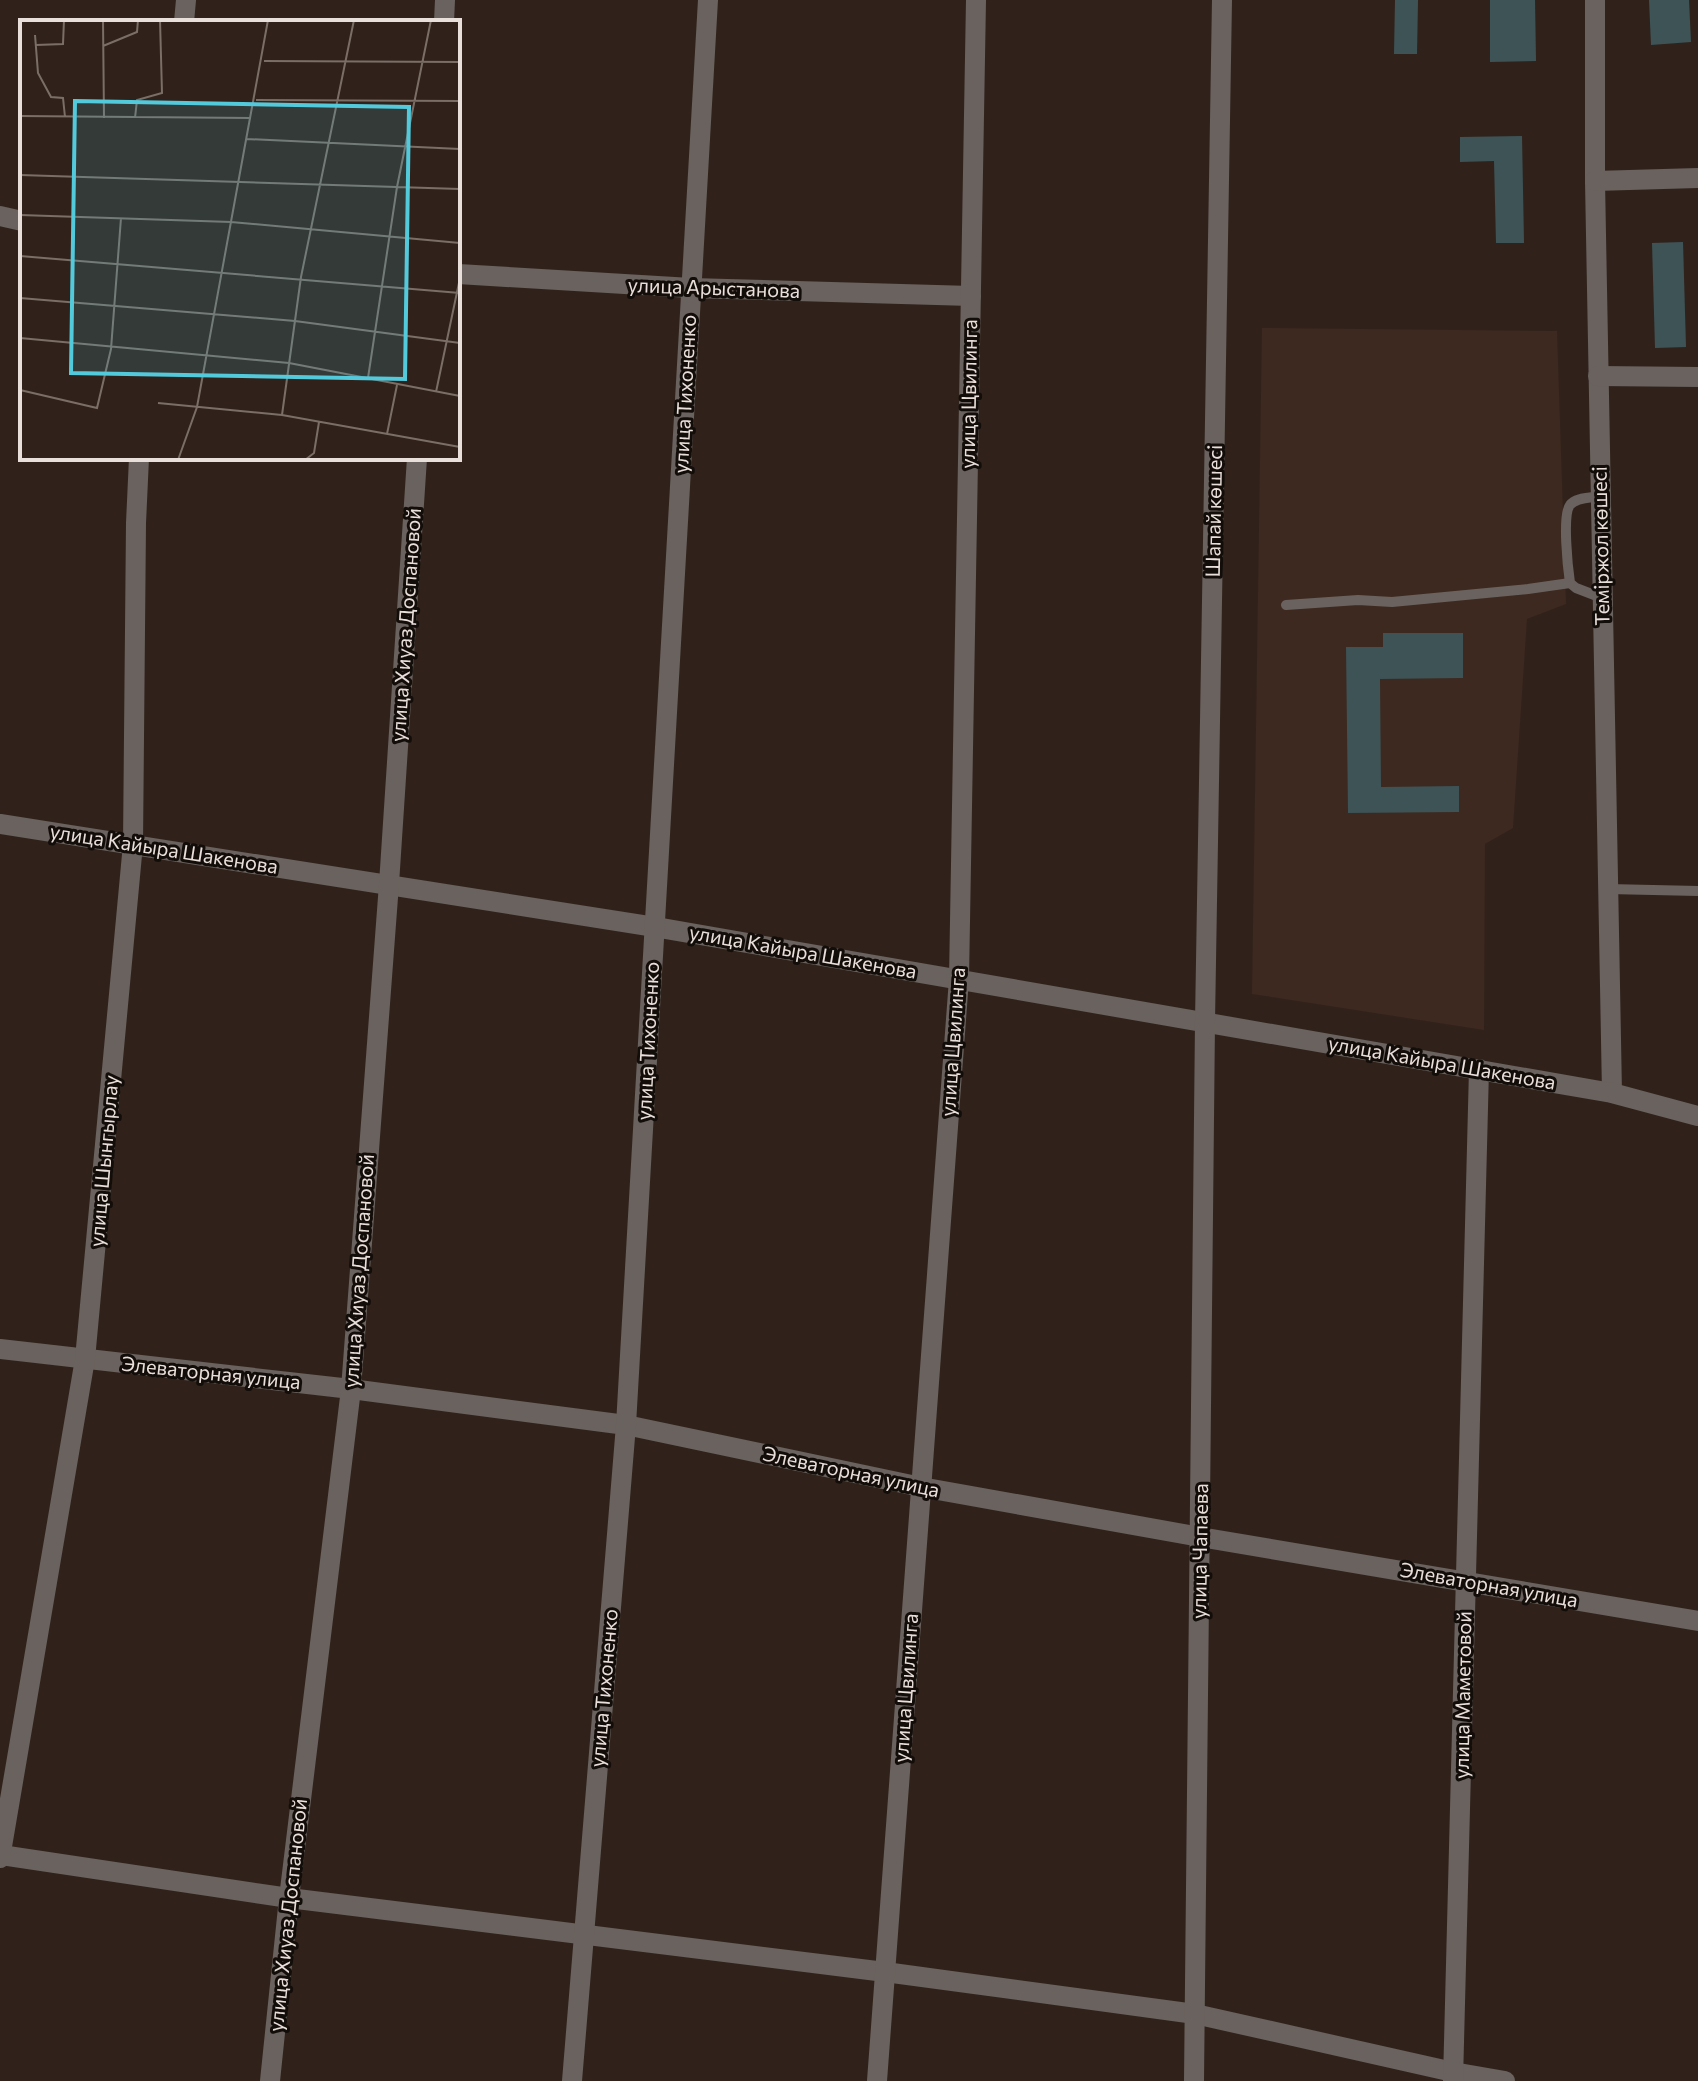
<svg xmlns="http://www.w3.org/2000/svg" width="1698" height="2081" font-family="Commissioner,sans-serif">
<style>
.built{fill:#3d291f}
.building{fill:#3e5356}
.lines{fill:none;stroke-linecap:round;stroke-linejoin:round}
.service{stroke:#6a625e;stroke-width:10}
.minor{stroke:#6a625e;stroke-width:20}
.labels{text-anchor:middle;stroke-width:6;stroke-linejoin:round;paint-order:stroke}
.street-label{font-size:20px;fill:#e9dfda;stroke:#130d0a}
.inset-road{fill:none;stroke:#7a6e67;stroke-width:2}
.view{fill:#53cadc;fill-opacity:0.15;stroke:#53cadc;stroke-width:4}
.inset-edge{fill:none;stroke:#e9dfda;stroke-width:4}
</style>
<rect width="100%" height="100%" fill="#30221b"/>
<path class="built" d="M 1262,328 L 1557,331 L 1566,604 L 1527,619 L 1513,828 L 1485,844 L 1484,1030 L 1252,994 Z"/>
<g class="building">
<path d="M 1395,0 L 1418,0 L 1417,54 L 1394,54 Z"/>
<path d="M 1490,0 L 1535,0 L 1536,61 L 1490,62 Z"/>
<path d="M 1649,0 L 1689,0 L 1691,42 L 1651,45 Z"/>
<path d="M 1522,136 L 1524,243 L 1496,243 L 1494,161 L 1460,162 L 1460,137 Z"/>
<path d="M 1683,242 L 1686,347 L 1655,348 L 1652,243 Z"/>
<path d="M 1383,633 L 1463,633 L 1463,678 L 1380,679 L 1381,787 L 1459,786 L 1459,812 L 1348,813 L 1346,647 L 1383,647 Z"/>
</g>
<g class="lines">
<g class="service">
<path d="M 1600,496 C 1591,498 1576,497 1570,505 C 1562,515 1568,569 1570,583 L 1576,588 L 1602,598"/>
<path d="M 1286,605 L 1358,600 L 1392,602 L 1528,589 L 1570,583"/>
<path d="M 1608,889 L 1698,891"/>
</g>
<g class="minor">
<path d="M 1595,0 L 1595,181 L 1612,1093"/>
<path d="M 184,22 L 186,0"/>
<path d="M 444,22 L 445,0"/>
<path d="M 1595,181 L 1698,178"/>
<path d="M 0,216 L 22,221"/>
<path d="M 458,274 L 691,288 L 971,296"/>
<path d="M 1598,376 L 1698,377"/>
<path d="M 0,824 L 655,927 L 1612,1093 L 1698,1116"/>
<path d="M 0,1349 L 351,1389 L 626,1425 L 921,1487 L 1200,1537 L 1698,1621"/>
<path d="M 1,1855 L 289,1898 L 885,1972 L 1195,2014 L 1453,2072 L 1505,2081"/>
<path d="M 0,1858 L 85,1359 L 133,844 L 136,523 L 139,458"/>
<path d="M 270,2081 L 289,1898 L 351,1389 L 389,884 L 417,458"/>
<path d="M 572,2081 L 626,1425 L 708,0"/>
<path d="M 877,2081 L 959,979 L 976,0"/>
<path d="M 1194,2081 L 1205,1022 L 1222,0"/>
<path d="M 1453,2081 L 1479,1069"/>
</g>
</g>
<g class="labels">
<g class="street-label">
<text transform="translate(714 288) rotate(2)" y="7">улица Арыстанова</text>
<text transform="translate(685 394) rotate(-87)" y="7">улица Тихоненко</text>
<text transform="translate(969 394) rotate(-89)" y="7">улица Цвилинга</text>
<text transform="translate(1214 511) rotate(-89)" y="7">Шапай көшесі</text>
<text transform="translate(1601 546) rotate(-91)" y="7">Теміржол көшесі</text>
<text transform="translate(406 625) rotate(-86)" y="7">улица Хиуаз Доспановой</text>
<text transform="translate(164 849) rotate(9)" y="7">улица Кайыра Шакенова</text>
<text transform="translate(803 952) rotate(10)" y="7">улица Кайыра Шакенова</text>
<text transform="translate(648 1041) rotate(-87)" y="7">улица Тихоненко</text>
<text transform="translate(953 1042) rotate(-86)" y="7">улица Цвилинга</text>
<text transform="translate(1442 1063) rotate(10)" y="7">улица Кайыра Шакенова</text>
<text transform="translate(104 1161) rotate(-85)" y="7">улица Шынгырлау</text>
<text transform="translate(359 1271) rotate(-86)" y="7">улица Хиуаз Доспановой</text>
<text transform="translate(211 1373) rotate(6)" y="7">Элеваторная улица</text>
<text transform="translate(851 1472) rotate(12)" y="7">Элеваторная улица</text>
<text transform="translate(1200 1551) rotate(-89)" y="7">улица Чапаева</text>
<text transform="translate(1489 1585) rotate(10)" y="7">Элеваторная улица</text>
<text transform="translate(604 1688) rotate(-85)" y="7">улица Тихоненко</text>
<text transform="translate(906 1688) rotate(-86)" y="7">улица Цвилинга</text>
<text transform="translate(1463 1695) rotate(-89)" y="7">улица Маметовой</text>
<text transform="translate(288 1915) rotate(-84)" y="7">улица Хиуаз Доспановой</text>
</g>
</g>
<g transform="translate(20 20)">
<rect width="440" height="440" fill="#30221b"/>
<path class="inset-road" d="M 83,0 L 84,98M 15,15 L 18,53 L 31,77 L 43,78 L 45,97M 16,25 L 43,24 L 44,0M 83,26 L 117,12 L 118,0M 244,41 L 440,42M 236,80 L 440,81M 0,96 L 231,98M 115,98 L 117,80 L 142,73 L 140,0M 226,119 L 440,129M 0,155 L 440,169M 0,195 L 211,202 L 440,223M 0,236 L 440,273M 0,278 L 275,301 L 440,323M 0,318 L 269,343 L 440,376M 348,358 L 377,167 L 411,0M 0,370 L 77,388 L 91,329 L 101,198M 416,372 L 440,258M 138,383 L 262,395 L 440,427M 262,395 L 281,257 L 334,0M 367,414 L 377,365M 158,440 L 177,387 L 248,0M 285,440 L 294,433 L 299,402"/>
<path class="view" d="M 55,81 L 389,87 L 385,359 L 51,353 Z"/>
<rect width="440" height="440" class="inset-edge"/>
</g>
</svg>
